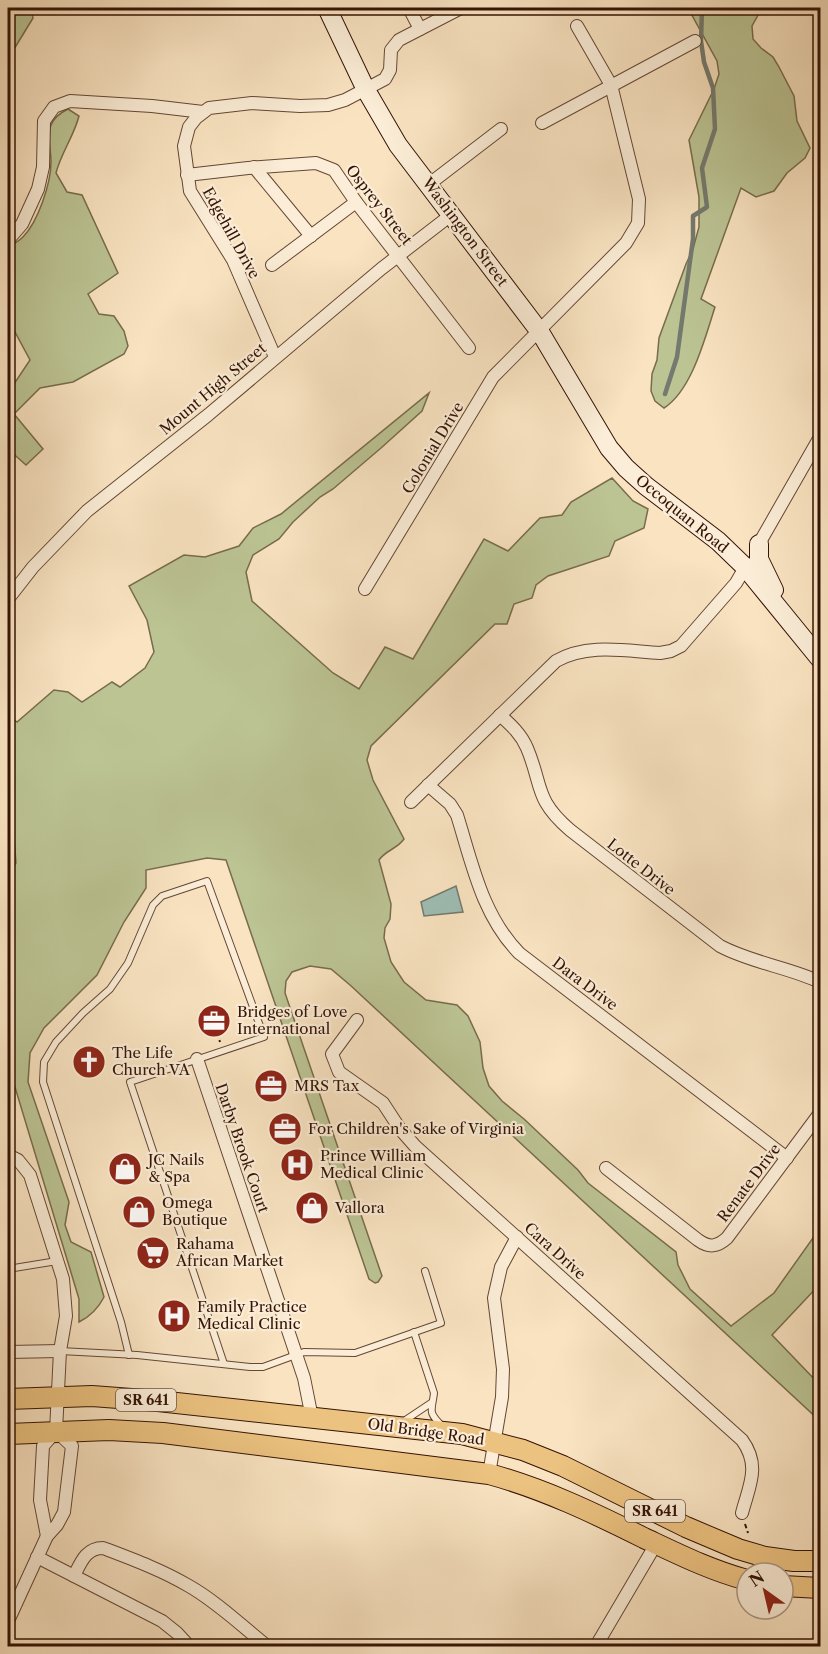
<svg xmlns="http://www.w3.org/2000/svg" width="828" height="1654" font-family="'Libre Caslon Text',serif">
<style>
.green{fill:#bcc494;stroke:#786c4c;stroke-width:1.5}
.water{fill:#9ebeb5;stroke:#747a6f;stroke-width:1.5}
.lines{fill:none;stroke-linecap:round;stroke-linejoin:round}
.stream{stroke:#747a6f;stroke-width:4.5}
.lane-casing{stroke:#654734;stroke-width:8}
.street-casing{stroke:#654734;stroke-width:14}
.secondary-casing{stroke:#341305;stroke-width:20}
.primary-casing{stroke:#341305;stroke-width:22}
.path{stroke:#341305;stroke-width:2;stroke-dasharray:4.5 3;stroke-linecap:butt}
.lane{stroke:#fbedd7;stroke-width:6}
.street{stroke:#fbedd7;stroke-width:12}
.secondary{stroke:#fbedd7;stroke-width:18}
.primary{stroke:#ecc280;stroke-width:20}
.labels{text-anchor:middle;stroke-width:4.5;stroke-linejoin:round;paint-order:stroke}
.shield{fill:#fbedd7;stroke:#705444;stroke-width:1.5}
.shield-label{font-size:14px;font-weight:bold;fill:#341305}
.street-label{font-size:15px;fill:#341305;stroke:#fbedd7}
.poi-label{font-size:15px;fill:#341305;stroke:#fbedd7;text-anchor:start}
</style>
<rect width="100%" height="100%" fill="#f9e3c1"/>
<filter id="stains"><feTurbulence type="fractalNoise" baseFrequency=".00333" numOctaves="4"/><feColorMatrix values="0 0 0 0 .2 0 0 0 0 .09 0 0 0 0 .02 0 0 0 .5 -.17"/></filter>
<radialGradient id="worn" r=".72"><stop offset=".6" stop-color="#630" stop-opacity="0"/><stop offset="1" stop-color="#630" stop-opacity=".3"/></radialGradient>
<g class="green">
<path d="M 8,8 L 31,8 L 33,18 L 8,59 Z"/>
<path d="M 688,8 L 762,8 L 752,26 L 753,39 L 761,48 L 773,57 L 779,67 L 794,96 L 797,121 L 810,148 L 805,158 L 787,173 L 774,191 L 756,197 L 741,188 L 701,299 L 715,307 C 705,338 692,390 664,408 L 655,401 L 651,391 L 652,374 L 657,360 L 659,338 L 686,264 L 693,249 L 699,227 L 699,197 L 689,140 L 714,89 L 719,74 L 717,61 Z"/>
<path d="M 68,109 L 79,116 C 74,136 61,153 56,173 L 67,192 L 82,195 L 118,273 L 88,294 L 99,314 L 114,316 L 124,331 L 128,346 L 124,354 L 73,382 L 40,388 L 14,414 L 43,449 L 26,465 L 8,449 L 8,393 L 30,360 L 8,319 L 8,248 C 12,245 19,241 23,237 C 38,222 51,183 51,162 C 51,150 47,137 51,125 C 54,117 62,112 68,109 Z"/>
<path d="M 429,393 L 422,411 L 381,448 L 333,489 L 320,497 L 293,522 L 279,539 L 253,555 L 246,572 L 252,601 L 333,673 L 359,689 L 385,647 L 413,659 L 484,539 L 508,551 L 540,518 L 562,515 L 571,502 L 612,478 L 633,501 L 648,509 L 644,528 L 615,541 L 609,556 L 548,576 L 536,585 L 532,598 L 514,604 L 507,624 L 495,624 L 371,746 L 367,760 L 373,780 L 404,839 C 397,849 386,850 379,860 L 391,904 L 390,919 L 385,928 L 384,938 L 391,962 L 404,982 L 426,1000 L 457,1005 L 468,1016 L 480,1042 L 483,1068 L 489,1086 L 502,1101 L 524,1119 L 578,1170 L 588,1183 L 676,1252 L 678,1265 L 690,1289 L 731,1326 L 774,1293 L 820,1228 L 820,1284 L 772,1335 L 820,1385 L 820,1421 L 350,985 L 331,969 L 310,966 L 292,972 L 286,981 L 285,993 L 382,1276 L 378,1282 L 375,1283 L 369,1279 L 226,860 L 207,858 L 146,870 L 146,888 L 124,922 L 97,975 L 44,1028 L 30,1053 L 28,1082 L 69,1202 L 65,1225 L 71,1242 L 91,1252 L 104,1297 C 98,1309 91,1316 79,1322 L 79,1299 L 8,1064 L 8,874 L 16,863 L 14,837 L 8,821 L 8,715 L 17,722 L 54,690 L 68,692 L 82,702 L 112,682 L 120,687 L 145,668 L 154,652 L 147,620 L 129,586 L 184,555 L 205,557 L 239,546 L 253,528 L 281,514 Z"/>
</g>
<path class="water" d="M 456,886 L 463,912 L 424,916 L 421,902 Z"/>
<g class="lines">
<path class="stream" d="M 665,394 L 677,357 L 693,239 L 693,216 L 707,207 L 702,168 L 715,129 L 713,88 L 704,62 L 701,41 L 702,8"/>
<defs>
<g id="lane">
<path d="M 8,1269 L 57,1261"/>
<path d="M 414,1332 L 434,1393 C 432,1411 427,1411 442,1426"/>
<path d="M 60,1351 L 137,1355 L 250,1367 L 263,1367 L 304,1352 L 355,1353 L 441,1323 L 425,1271"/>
<path d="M 129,1355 L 121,1322 L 43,1082 L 44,1062 L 56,1042 L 83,1013 L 110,989 L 128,963 L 153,905 L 162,896 L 207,881 L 264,1037 L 130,1082 L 224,1364"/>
<path d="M 404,1421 L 431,1403"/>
</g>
<g id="street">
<path d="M 409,8 L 420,29"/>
<path d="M 542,123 L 695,41"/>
<path d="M 254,167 L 311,236"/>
<path d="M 187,175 L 248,168 L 316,163 L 334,170 L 356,202 L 469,348"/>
<path d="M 428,185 L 501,129"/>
<path d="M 8,240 L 22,224 L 38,189 L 43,167 L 44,121 L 54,107 L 70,101 L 152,106 L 203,112"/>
<path d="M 272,265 L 356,202"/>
<path d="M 275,357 L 233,260 L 190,191 L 184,146 L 189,127 L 196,118 L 209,108 L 252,103 L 300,106 L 328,105 L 345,100 L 385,79 L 390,70 L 391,50 L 399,40 L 461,8"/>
<path d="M 756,549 L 820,437"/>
<path d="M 365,589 L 493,377 L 626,243 L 638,223 L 639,199 L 611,85 L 577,26"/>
<path d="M 8,599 L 33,567 L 87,511 L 208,415 L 381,269 L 451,215"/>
<path d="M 500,715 C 511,725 521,734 527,748 C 543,786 534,799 570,830 L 720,946 C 752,963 788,967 820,982"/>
<path d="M 428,785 L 450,804 L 457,815 C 472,863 482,915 519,953 L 787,1158"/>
<path d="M 411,802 L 556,661 C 588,643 625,651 660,653 L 671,651 L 681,646 L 736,583 L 747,564"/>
<path d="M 357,1020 L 332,1054 L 339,1072 L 383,1103 L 400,1129 L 415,1146 L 742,1440 C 761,1466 749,1486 742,1513"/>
<path d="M 197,1059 L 304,1378 L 312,1418"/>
<path d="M 8,1155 L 18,1160 L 30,1175 L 63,1279 L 66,1316 L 60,1351 L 56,1431 L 43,1446 L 40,1500 L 47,1536"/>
<path d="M 606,1168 L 698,1240 C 709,1248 717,1247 727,1238 L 820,1113"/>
<path d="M 8,1352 L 60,1351"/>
<path d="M 489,1474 L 502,1397 L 503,1369 L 494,1298 L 501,1267 L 517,1237"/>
<path d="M 37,1557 L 162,1621 L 177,1633 L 189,1646"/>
<path d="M 74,1576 C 81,1562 86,1548 103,1548 C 132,1559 162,1570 189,1586 C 217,1602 242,1626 267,1646"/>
<path d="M 8,1621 L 47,1536 L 57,1525 L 64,1512 L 72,1446 L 56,1431"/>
<path d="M 596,1646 L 656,1544"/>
</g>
<g id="secondary">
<path d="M 327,8 L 366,90 L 398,145 L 540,332 L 609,448 L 626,468 L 646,486 L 718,541 L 745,567 L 820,659"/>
<path d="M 759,544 L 759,559 L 774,590"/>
</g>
<g id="primary">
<path d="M 8,1399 L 92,1396 L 158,1401 L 462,1434 L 523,1450 L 563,1466 L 686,1527 L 738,1549 L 765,1557 L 794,1561 L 820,1561"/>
<path d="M 8,1434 L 109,1430 L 163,1433 L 489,1474 C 544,1489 594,1513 644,1538 C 678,1554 710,1570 747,1580"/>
<path d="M 783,1586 L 820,1588"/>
</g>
</defs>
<use href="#lane" class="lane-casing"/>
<use href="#street" class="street-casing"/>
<use href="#secondary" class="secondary-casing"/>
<use href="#primary" class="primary-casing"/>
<g class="path">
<path d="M 217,1033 L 220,1042"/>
<path d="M 745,1524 L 748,1533"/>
</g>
<use href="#lane" class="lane"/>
<use href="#street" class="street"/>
<use href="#secondary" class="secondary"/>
<use href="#primary" class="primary"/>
</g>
<defs>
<symbol id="office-disc" viewBox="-11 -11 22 22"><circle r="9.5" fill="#8f2418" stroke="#fbedd7"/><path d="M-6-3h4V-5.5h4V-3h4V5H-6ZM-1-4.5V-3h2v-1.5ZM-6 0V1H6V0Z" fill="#fff"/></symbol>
<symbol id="church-disc" viewBox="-11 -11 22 22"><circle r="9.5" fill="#8f2418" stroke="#fbedd7"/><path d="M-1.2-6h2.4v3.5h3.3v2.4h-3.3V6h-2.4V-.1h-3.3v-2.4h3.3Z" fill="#fff"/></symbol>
<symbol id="hospital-disc" viewBox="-11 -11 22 22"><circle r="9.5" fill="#8f2418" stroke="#fbedd7"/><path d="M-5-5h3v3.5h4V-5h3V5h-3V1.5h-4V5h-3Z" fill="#fff"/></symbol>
<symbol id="shop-disc" viewBox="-11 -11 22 22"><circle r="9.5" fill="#8f2418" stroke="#fbedd7"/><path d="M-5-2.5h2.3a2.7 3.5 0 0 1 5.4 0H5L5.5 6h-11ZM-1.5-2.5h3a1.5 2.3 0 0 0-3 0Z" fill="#fff"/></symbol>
<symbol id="supermarket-disc" viewBox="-11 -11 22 22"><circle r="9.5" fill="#8f2418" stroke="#fbedd7"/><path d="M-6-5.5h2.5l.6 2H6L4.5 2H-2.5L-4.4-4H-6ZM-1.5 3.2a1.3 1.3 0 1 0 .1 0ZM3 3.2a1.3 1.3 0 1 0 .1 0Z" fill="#fff"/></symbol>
</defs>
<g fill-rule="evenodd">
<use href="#office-disc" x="195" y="1002" width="38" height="38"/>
<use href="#church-disc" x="70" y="1043" width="38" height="38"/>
<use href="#office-disc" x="252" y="1067" width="38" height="38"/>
<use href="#office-disc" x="266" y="1110" width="38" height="38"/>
<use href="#hospital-disc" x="278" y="1146" width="38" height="38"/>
<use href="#shop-disc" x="106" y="1150" width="38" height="38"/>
<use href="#shop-disc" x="293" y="1189" width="38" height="38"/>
<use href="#shop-disc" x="120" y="1193" width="38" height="38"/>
<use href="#supermarket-disc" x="134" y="1234" width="38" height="38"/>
<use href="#hospital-disc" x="155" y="1297" width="38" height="38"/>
</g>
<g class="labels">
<g class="shield">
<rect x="116" y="1389" width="60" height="22" rx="4.5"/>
<rect x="625" y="1500" width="60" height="22" rx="4.5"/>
</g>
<g class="shield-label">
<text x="146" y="1405">SR 641</text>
<text x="655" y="1516">SR 641</text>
</g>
<g class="street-label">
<text transform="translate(379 205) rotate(52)" y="5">Osprey Street</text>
<text transform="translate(465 232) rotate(53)" y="5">Washington Street</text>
<text transform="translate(231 233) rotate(61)" y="5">Edgehill Drive</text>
<text transform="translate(213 389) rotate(-40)" y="5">Mount High Street</text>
<text transform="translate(433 448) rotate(-59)" y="5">Colonial Drive</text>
<text transform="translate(682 514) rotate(39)" y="5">Occoquan Road</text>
<text transform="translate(641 867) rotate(38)" y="5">Lotte Drive</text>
<text transform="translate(585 984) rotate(37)" y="5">Dara Drive</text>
<text transform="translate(242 1148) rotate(71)" y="5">Darby Brook Court</text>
<text transform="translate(749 1183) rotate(-53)" y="5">Renate Drive</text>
<text transform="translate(555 1251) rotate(42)" y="5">Cara Drive</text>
<text transform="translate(426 1432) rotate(8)" y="5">Old Bridge Road</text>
</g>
<g class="poi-label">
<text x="237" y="1017">Bridges of Love<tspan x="237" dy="17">International</tspan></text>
<text x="112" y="1058">The Life<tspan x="112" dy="17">Church VA</tspan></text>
<text x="294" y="1091">MRS Tax</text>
<text x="308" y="1134">For Children's Sake of Virginia</text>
<text x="320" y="1161">Prince William<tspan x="320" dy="17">Medical Clinic</tspan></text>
<text x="148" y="1165">JC Nails<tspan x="148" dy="17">&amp; Spa</tspan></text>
<text x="162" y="1208">Omega<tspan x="162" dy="17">Boutique</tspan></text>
<text x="335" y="1213">Vallora</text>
<text x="176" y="1249">Rahama<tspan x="176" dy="17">African Market</tspan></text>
<text x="197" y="1312">Family Practice<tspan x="197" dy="17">Medical Clinic</tspan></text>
</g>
</g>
<rect width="828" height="1654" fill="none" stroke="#f9e3c1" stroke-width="30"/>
<rect x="9" y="9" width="810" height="1636" fill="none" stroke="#341305" stroke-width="3"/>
<rect x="15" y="15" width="798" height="1624" fill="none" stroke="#341305" stroke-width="1.5"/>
<g transform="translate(765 1591) rotate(326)"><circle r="28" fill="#fbedd7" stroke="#ab9683" stroke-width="1.5"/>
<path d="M0-4.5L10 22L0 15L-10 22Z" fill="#8f2418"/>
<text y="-9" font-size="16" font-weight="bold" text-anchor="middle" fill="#341305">N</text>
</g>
<rect width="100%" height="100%" filter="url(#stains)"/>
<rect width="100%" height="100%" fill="url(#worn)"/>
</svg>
